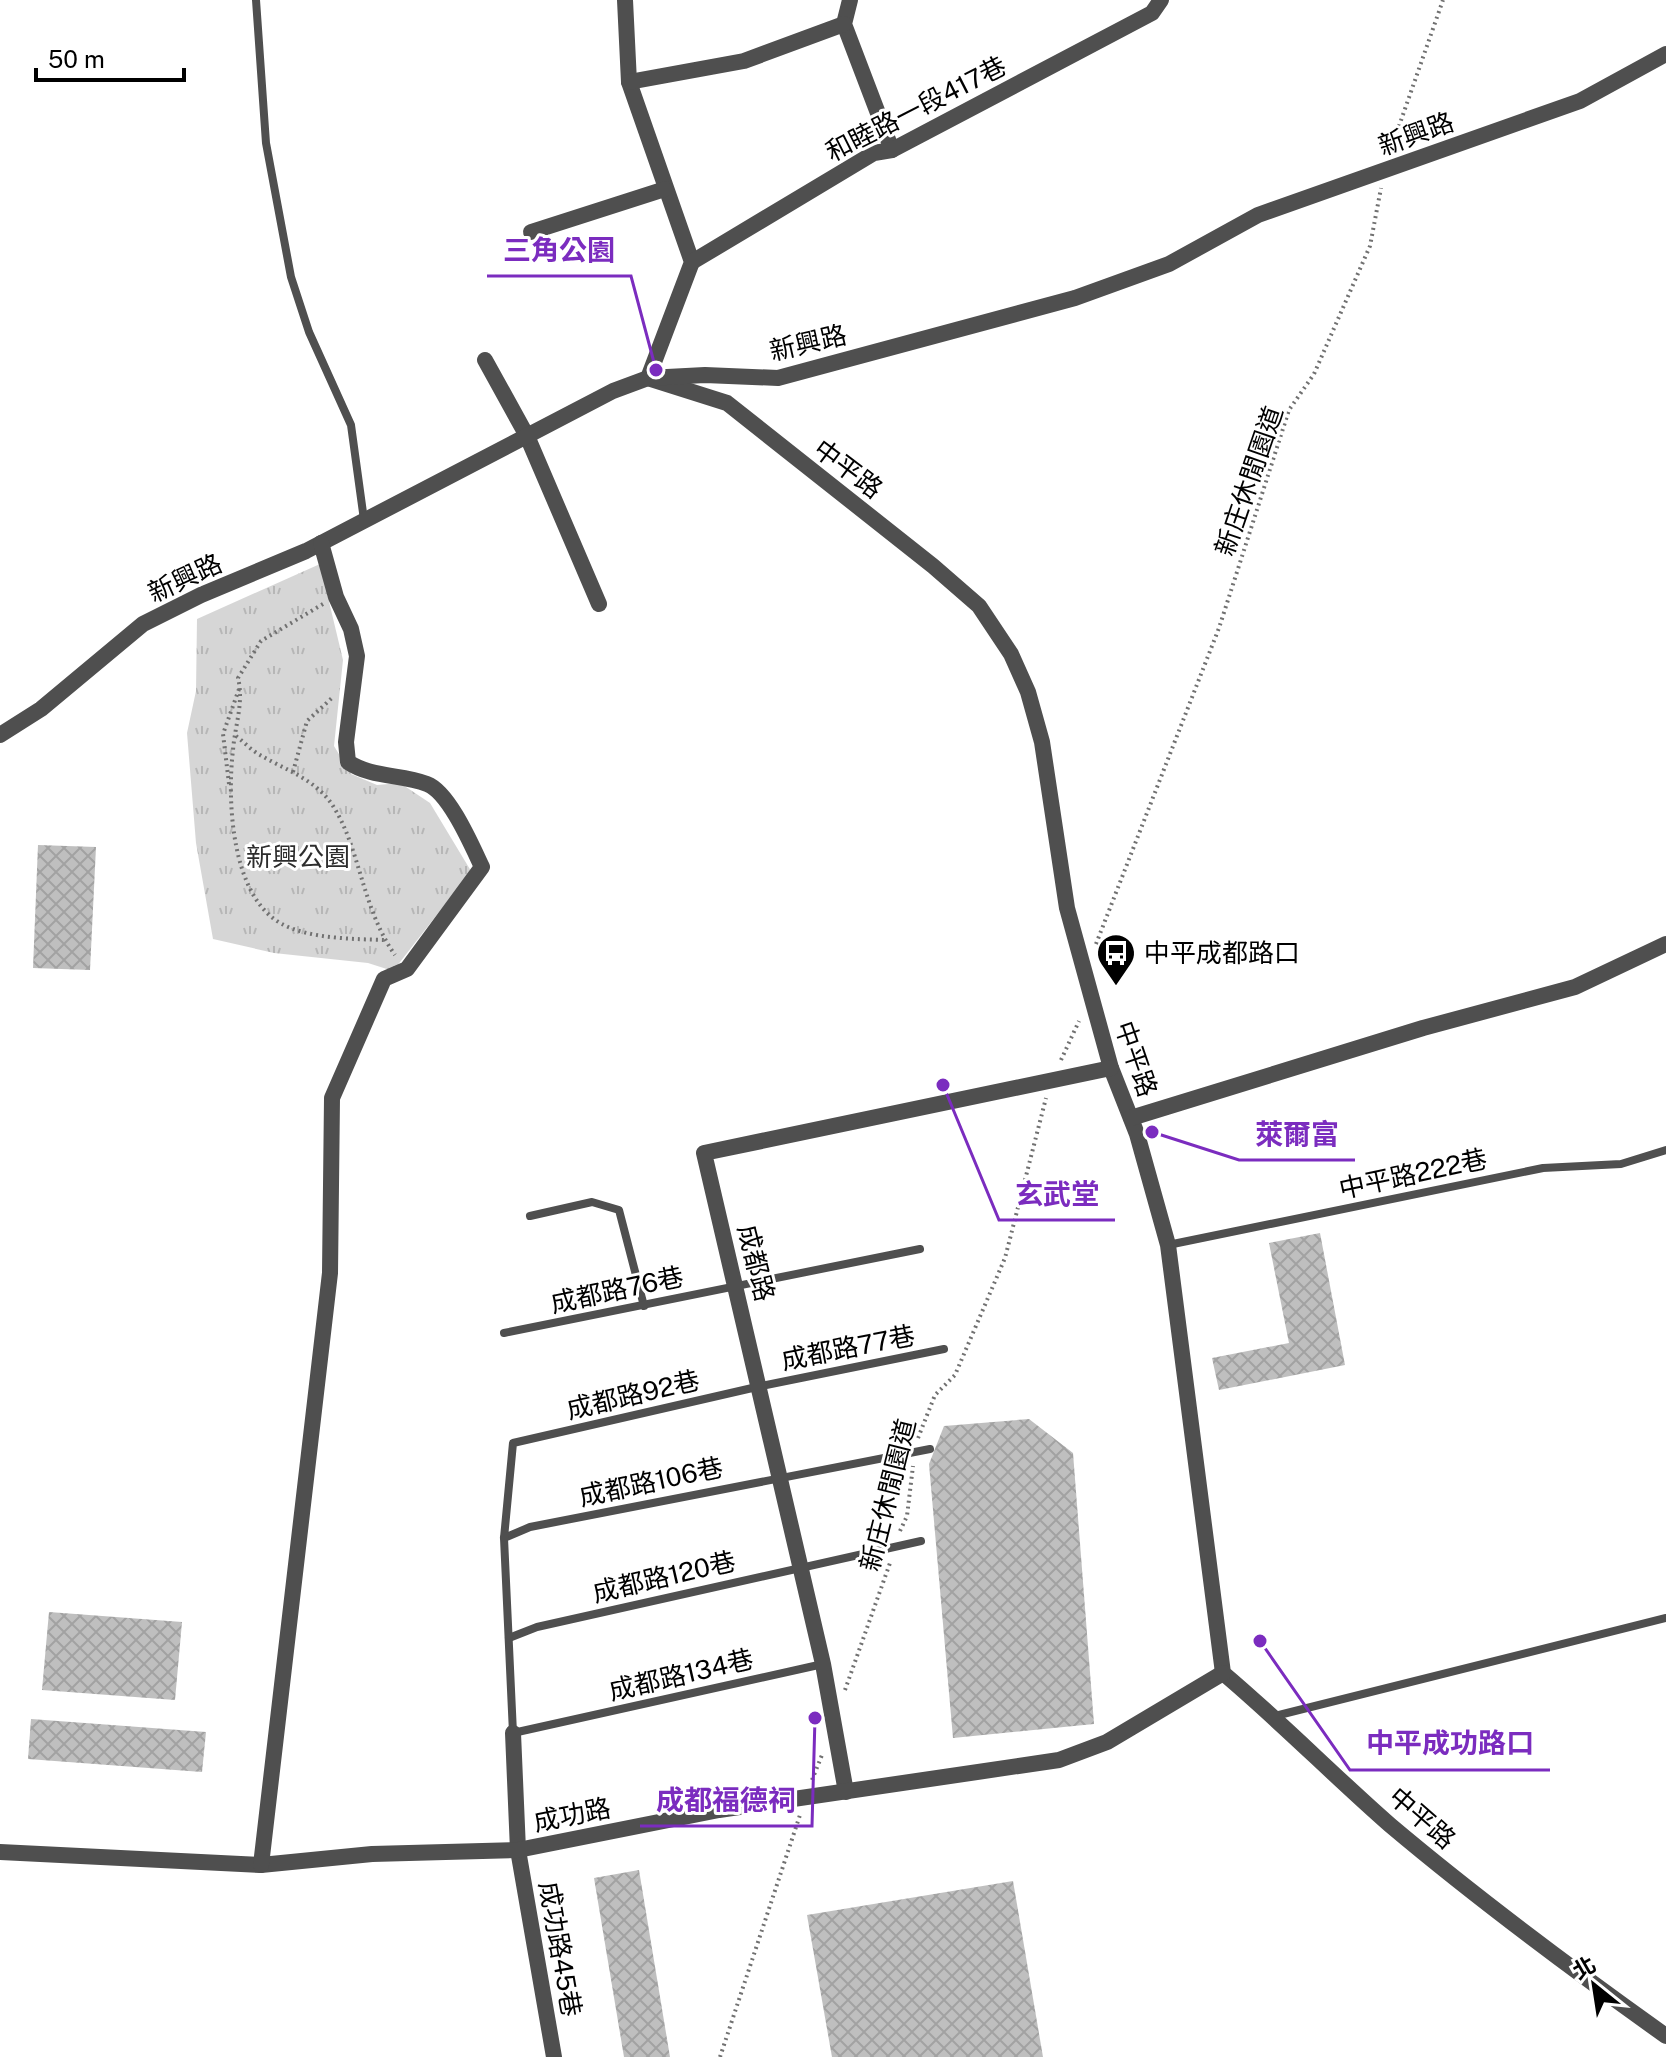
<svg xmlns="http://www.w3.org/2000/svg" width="1666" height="2057" font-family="'Public Sans','Noto Sans TC',sans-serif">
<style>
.park{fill:url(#park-tufts)}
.building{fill:url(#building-cross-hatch)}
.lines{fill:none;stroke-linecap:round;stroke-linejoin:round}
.path{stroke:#717171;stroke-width:4;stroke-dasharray:2 4;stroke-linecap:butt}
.lane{stroke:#4f4f4f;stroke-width:8}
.street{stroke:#4f4f4f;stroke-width:16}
.labels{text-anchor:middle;stroke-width:6;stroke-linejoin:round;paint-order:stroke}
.street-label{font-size:26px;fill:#000;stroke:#fff}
.park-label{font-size:26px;fill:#2d2d2d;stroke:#fff}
.poi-label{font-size:26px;fill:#000;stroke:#fff;text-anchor:start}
.leader{fill:none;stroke:#7b2cbf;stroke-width:3}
.callout-dot{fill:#7b2cbf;stroke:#fff;stroke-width:3}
.callout-label{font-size:28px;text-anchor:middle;font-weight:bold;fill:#7b2cbf;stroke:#fff;stroke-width:6;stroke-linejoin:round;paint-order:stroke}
</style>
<defs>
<pattern id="park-tufts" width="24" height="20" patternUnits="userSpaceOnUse" patternTransform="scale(2)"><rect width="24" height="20" fill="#d6d6d6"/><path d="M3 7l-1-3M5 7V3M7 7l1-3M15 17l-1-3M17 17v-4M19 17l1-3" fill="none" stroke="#b6b6b6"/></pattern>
<pattern id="building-cross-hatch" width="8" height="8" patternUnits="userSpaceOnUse" patternTransform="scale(2)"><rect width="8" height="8" fill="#bfbfbf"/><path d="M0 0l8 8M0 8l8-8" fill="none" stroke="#a2a2a2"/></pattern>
</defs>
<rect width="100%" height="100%" fill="#fff"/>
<path class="park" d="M 320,564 L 343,660 L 334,746 L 351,774 L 377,785 L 400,783 L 430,803 L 471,871 L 393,971 L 368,963 L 274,953 L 213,939 L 196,843 L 187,733 L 196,691 L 197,619 Z"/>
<g class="building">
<path d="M 38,845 L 96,847 L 90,970 L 33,968 Z"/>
<path d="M 1320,1233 L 1345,1365 L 1219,1390 L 1212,1358 L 1289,1343 L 1269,1243 Z"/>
<path d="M 1029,1419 L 1073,1453 L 1094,1724 L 953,1738 L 929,1464 L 944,1426 Z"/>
<path d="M 49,1612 L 182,1622 L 175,1700 L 42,1690 Z"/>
<path d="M 31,1719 L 206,1732 L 202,1772 L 28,1759 Z"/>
<path d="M 639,1870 L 670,2057 L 624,2057 L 594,1878 Z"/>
<path d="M 1013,1881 L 1043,2057 L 832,2057 L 807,1915 Z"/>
</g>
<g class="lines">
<g class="path">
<path d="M 1391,149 L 1443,0"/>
<path d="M 323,604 L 261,641 L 238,678 C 244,703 235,725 233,750 C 227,800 231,897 282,924 C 310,939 355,939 385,940"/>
<path d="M 236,736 C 244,742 251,750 260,755 C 284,769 314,779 331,803 C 360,845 361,907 395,955"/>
<path d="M 293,772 L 307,721 L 333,697"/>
<path d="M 229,784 L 223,734 L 239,689"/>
<path d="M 1096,944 L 1219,628 L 1289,410 L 1314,374 L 1370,246 L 1381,188"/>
<path d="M 1061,1060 L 1079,1021"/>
<path d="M 918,1438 L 935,1395 L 955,1375 L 1005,1258 L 1046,1098"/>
<path d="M 900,1531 L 907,1516 L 913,1466"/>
<path d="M 845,1690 L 890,1563"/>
<path d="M 812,1780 L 822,1755"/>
<path d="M 720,2057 L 800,1815"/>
</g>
<g class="lane">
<path d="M 256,0 L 266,143 L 291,277 L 309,332 L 351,425 L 364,520"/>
<path d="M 530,1216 L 592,1202 L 619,1210 L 644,1306"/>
<path d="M 1168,1245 L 1543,1168 L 1621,1164 L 1666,1150"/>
<path d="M 504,1333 L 920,1249"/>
<path d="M 504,1538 L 530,1527 L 930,1449"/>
<path d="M 509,1638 L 537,1627 L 921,1541"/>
<path d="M 823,1664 L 513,1733 L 504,1538 L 513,1443 L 761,1386 L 944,1349"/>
<path d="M 1275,1716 L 1666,1618"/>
</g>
<g class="street">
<path d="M 625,0 L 629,82 L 692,262 L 648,378"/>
<path d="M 850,0 L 844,24 L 892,150"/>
<path d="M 629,82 L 744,61 L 844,24"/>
<path d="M 531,232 L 665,189"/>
<path d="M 692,262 L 874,153 L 892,150 L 1152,13 L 1161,0"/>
<path d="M 485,360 L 527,436 L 599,604"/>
<path d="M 648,378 L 727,403 L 933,566 L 979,606 L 1011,654 L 1028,692 L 1042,742 L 1067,908 L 1111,1068 L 1137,1134 L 1168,1245 L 1223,1673 C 1281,1722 1333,1775 1390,1825 C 1479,1900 1572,1969 1666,2036"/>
<path d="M 0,735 L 41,709 L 143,624 L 201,595 L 306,551 L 613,391 L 648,378 L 705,375 L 778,378 L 1075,298 L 1169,264 L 1258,215 L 1580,101 L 1666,54"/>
<path d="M 1131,1118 L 1423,1028 L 1575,987 L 1666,944"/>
<path d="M 513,1733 L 518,1850 L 554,2057"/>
<path d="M 846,1792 L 823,1664 L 704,1153 L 1111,1068"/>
<path d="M 0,1852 L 261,1865 L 372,1854 L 518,1850 L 719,1810 L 1059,1760 L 1107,1742 L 1223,1673"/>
<path d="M 261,1865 L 330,1273 L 332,1098 L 384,979 L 407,969 L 482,867 C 472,846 449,792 427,784 C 401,774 372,778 348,762 L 346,742 L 357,656 L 351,629 L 336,597 L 321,543"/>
</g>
</g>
<defs>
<symbol id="bus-pin" viewBox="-11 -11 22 30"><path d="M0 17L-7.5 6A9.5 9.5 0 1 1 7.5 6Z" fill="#000" stroke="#fff"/><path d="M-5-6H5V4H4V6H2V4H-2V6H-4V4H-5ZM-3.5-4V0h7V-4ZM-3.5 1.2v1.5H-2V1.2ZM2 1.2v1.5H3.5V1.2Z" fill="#fff"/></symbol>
</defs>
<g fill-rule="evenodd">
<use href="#bus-pin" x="1094" y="931" width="44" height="60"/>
</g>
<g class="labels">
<g class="street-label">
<text transform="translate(916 109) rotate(-27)" y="9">和睦路一段417巷</text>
<text transform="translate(1416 134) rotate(-20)" y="9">新興路</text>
<text transform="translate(808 343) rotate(-13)" y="9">新興路</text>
<text transform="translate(848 469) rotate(37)" y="9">中平路</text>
<text transform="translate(1249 481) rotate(-71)" y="9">新庄休閒園道</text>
<text transform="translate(185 578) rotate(-25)" y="9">新興路</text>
<text transform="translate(1136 1059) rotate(71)" y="9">中平路</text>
<text transform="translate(1413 1174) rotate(-12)" y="9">中平路222巷</text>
<text transform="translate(756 1263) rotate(76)" y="9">成都路</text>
<text transform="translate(617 1290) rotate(-12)" y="9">成都路76巷</text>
<text transform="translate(848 1348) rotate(-11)" y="9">成都路77巷</text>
<text transform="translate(633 1395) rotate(-13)" y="9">成都路92巷</text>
<text transform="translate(651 1482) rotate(-12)" y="9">成都路106巷</text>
<text transform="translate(888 1495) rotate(-76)" y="9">新庄休閒園道</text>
<text transform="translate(664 1577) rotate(-13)" y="9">成都路120巷</text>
<text transform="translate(681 1675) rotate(-13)" y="9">成都路134巷</text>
<text transform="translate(572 1815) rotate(-11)" y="9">成功路</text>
<text transform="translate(1422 1818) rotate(41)" y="9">中平路</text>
<text transform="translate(560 1949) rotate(80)" y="9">成功路45巷</text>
</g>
<g class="park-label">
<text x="298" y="866">新興公園</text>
</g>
<g class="poi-label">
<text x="1144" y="962">中平成都路口</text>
</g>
</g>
<path class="leader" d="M656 370L631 276H487M1152 1132L1239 1160H1355M943 1085L999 1220H1115M1260 1641L1350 1770H1550M815 1718L812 1826H640"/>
<g class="callout-dot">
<circle cx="656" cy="370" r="8"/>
<circle cx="1152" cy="1132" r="8"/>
<circle cx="943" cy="1085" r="8"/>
<circle cx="1260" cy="1641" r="8"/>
<circle cx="815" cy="1718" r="8"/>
</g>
<g class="callout-label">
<text x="559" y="260">三角公園</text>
<text x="1297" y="1144">萊爾富</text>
<text x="1057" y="1204">玄武堂</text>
<text x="1450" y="1753">中平成功路口</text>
<text x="726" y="1810">成都福德祠</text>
</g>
<g transform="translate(1594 1985) rotate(330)" stroke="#ffffff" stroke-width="6" paint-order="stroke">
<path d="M0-6L14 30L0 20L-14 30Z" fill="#000000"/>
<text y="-12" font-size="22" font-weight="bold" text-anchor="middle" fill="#000000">北</text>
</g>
<path d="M36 68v12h148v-12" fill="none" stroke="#000000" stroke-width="4"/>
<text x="48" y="68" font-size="24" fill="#000000" stroke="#ffffff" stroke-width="6" paint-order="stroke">50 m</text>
</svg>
